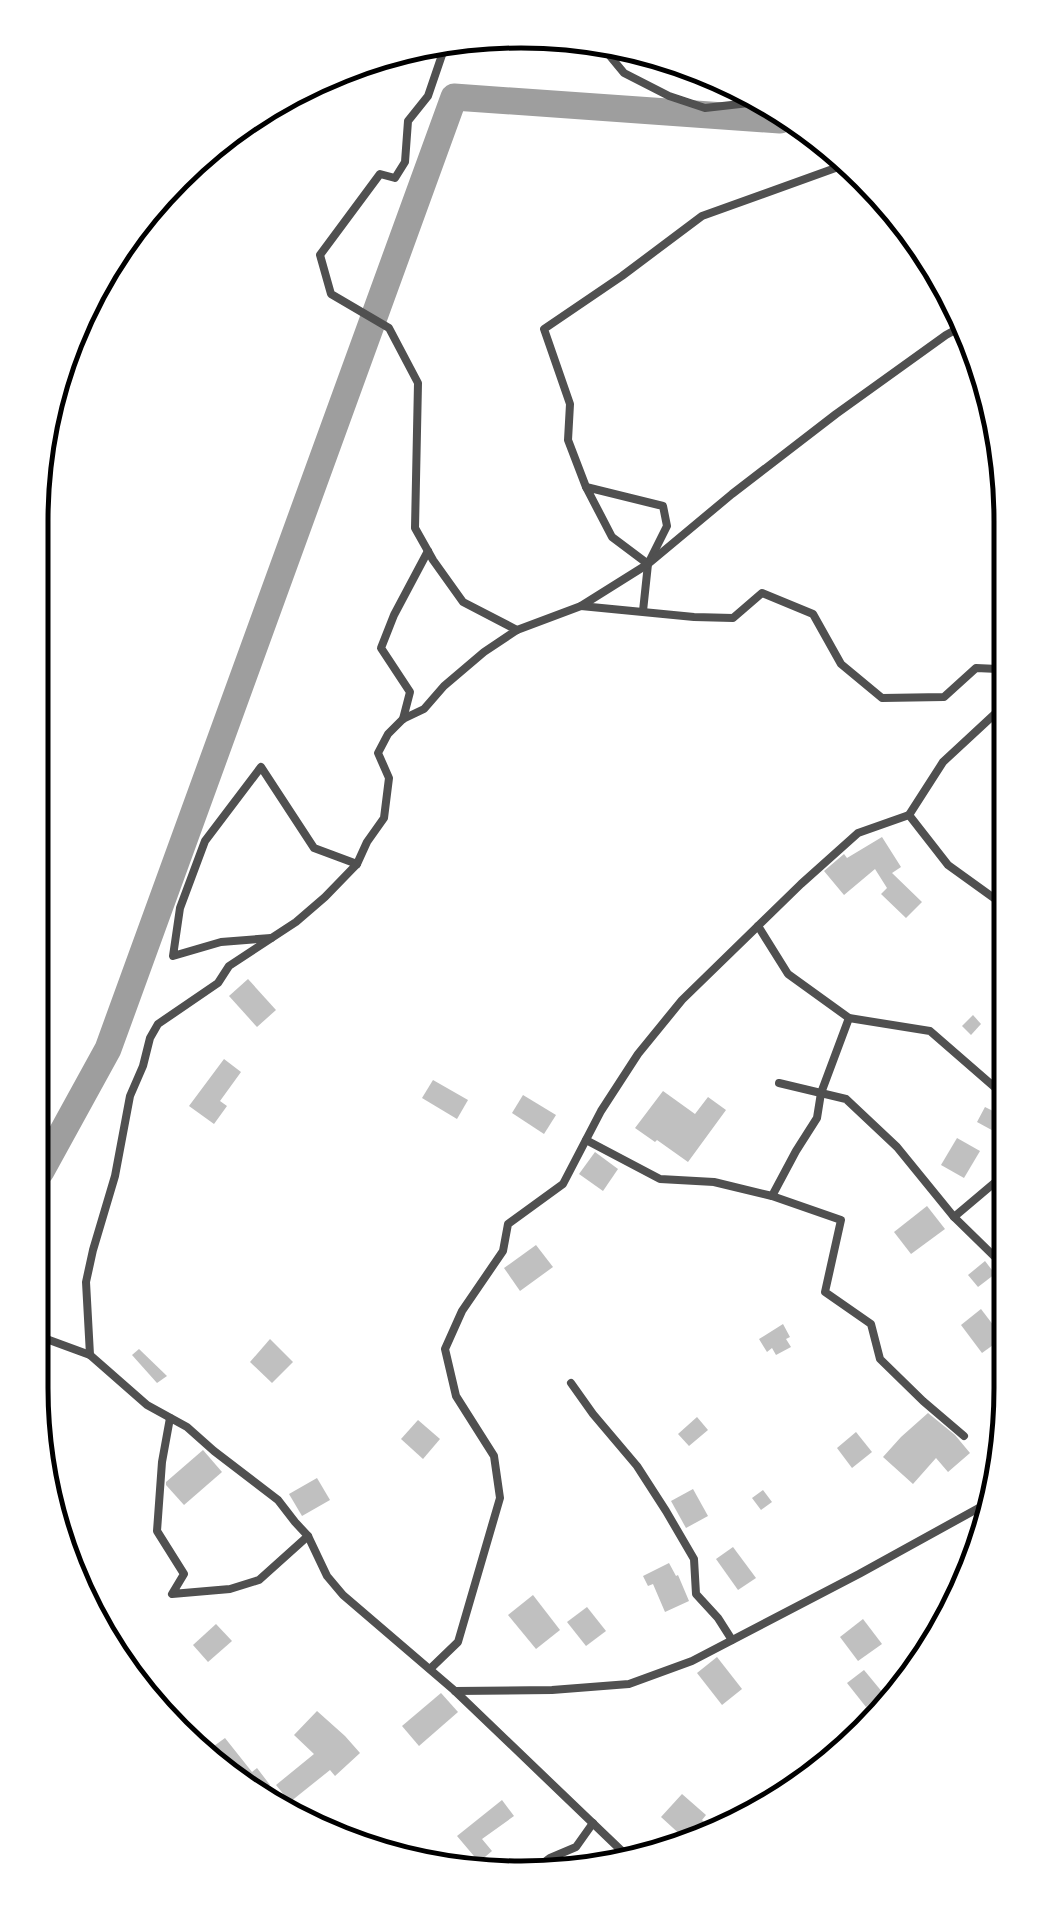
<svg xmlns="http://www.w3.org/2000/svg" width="1042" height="1909" font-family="'Work Sans',sans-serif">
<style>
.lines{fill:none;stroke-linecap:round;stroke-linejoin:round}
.river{stroke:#9e9e9e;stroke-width:27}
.building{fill:#c0c0c0}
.minor{stroke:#505050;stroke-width:8}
.rim{fill:none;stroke:#000;stroke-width:5}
</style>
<rect width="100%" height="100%" fill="#fff"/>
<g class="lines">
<path class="river" d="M 41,1171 L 108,1049 L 454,97 L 780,120"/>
</g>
<g class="building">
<path d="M 882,837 L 901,867 L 892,873 L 922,902 L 906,918 L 881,894 L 887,888 L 875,869 L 844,895 L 824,871 L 844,854 L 847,858 Z"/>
<path d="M 248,979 L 276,1010 L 257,1027 L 229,996 Z"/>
<path d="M 973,1015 L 981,1024 L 971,1035 L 962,1026 Z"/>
<path d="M 224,1059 L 241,1072 L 220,1101 L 227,1106 L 214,1124 L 189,1106 Z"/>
<path d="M 433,1080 L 468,1100 L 457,1119 L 422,1098 Z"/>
<path d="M 663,1091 L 695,1114 L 708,1097 L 726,1110 L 688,1162 L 657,1140 L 655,1142 L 635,1128 Z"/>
<path d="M 523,1095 L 556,1115 L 544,1134 L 512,1113 Z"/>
<path d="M 985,1107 L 999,1114 L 999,1134 L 977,1122 Z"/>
<path d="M 957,1138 L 980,1151 L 964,1178 L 941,1165 Z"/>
<path d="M 595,1152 L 618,1169 L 603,1191 L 579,1174 Z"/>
<path d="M 927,1206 L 945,1229 L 911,1254 L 894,1232 Z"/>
<path d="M 536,1245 L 553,1267 L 520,1291 L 504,1268 Z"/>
<path d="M 985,1261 L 995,1274 L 978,1287 L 968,1275 Z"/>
<path d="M 981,1309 L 1000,1334 L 1000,1340 L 982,1353 L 961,1325 Z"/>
<path d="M 783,1324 L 790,1337 L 786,1339 L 791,1347 L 776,1355 L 772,1348 L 767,1352 L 759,1339 Z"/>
<path d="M 270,1339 L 293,1362 L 272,1383 L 250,1362 Z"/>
<path d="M 139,1349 L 167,1376 L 157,1383 L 132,1355 Z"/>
<path d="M 928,1413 L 955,1435 L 970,1453 L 948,1472 L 936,1458 L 913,1484 L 883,1457 L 901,1437 Z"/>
<path d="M 697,1417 L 708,1430 L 689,1446 L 678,1434 Z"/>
<path d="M 418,1420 L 440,1439 L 423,1459 L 401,1439 Z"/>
<path d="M 856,1432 L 872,1452 L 852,1468 L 837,1448 Z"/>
<path d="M 203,1450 L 222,1472 L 184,1505 L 166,1485 L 166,1482 Z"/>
<path d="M 317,1478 L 330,1500 L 302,1516 L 289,1494 Z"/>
<path d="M 693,1489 L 708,1516 L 686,1528 L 671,1501 Z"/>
<path d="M 763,1490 L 772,1502 L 761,1510 L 752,1498 Z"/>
<path d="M 733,1547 L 756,1578 L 738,1590 L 716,1559 Z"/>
<path d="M 669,1563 L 676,1576 L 678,1575 L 689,1601 L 665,1612 L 653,1584 L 648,1586 L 643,1576 Z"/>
<path d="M 533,1595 L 560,1630 L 536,1649 L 508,1615 Z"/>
<path d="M 587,1607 L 606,1631 L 586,1646 L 567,1622 Z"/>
<path d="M 863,1619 L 882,1644 L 858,1661 L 840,1637 Z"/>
<path d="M 216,1624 L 232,1641 L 208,1662 L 193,1645 Z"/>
<path d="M 717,1657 L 742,1689 L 722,1705 L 697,1673 Z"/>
<path d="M 864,1670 L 883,1693 L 866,1707 L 847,1683 Z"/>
<path d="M 441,1693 L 458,1712 L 419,1746 L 402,1726 Z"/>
<path d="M 317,1711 L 345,1736 L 360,1753 L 335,1776 L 330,1770 L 290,1802 L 276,1785 L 314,1754 L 294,1735 Z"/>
<path d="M 225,1738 L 252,1772 L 257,1768 L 270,1785 L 264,1789 L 265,1793 L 255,1787 L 207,1751 Z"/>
<path d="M 682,1794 L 706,1815 L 702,1820 L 711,1828 L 684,1838 L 661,1817 Z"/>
<path d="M 502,1800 L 514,1816 L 482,1839 L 492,1851 L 479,1862 L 457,1836 Z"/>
</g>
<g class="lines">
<g class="minor">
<path d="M 446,49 L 443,52 L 428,96 L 408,121 L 405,162 L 395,178 L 380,174 L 320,255 L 331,294 L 389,328 L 418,383 L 415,528 L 433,560 L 463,602 L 517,630"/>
<path d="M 605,50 L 624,73 L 669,96 L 705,108 L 749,103 L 752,101"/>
<path d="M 586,487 L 568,440 L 570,404 L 544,329 L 622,276 L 702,216 L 841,166"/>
<path d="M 581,606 L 694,617 L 733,618 L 762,593 L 813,614 L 841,664 L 882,698 L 944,697 L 976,668 L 998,669"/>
<path d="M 643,611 L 648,564 L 667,526 L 663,506 L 586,487 L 612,537 L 648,564"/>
<path d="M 403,719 L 410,692 L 381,648 L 394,615 L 428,551"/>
<path d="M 909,815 L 948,865 L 998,901"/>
<path d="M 758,926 L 788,974 L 849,1018 L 930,1031 L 999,1091"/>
<path d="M 271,938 L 221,942 L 173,956 L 180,908 L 205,841 L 261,767 L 314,848 L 357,864"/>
<path d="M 779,1083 L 846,1099 L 897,1147 L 954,1217 L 999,1261"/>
<path d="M 586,1140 L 660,1179 L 714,1182 L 772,1196 L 796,1151 L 817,1118 L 821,1093 L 849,1018"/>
<path d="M 772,1196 L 841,1220 L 825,1292 L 871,1324 L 880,1359 L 923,1401 L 964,1436"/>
<path d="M 954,1217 L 999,1179"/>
<path d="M 41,1337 L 90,1355"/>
<path d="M 571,1383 L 593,1414 L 637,1466 L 666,1511 L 694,1559 L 696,1594 L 718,1618 L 732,1640"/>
<path d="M 170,1418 L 162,1462 L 157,1531 L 184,1574 L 172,1594 L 230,1589 L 259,1580 L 308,1536"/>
<path d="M 430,1669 L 458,1642 L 500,1498 L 494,1456 L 456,1396 L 445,1349 L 462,1311 L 503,1251 L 508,1224 L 563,1184 L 601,1111 L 638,1054 L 682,1000 L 801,884 L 858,833 L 909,815 L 943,762 L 998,711"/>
<path d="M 455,1691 L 552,1690 L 629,1684 L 692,1661 L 859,1574 L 986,1504"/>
<path d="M 626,1855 L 455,1691 L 343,1595 L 327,1576 L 308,1536 L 295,1522 L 278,1500 L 214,1451 L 187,1427 L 147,1405 L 90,1355 L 86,1282 L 93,1250 L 115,1176 L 130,1096 L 143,1066 L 150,1038 L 158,1024 L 218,983 L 229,966 L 296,922 L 325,897 L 357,864 L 367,842 L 384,818 L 389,778 L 378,753 L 388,734 L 403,719 L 424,709 L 444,686 L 484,652 L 517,630 L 581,606 L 648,564 L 732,494 L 836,414 L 946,335 L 957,329"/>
<path d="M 538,1867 L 550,1858 L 576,1847 L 593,1823"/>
</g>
</g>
<path d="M0 0H1042V1909H0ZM521 48H521A473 473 0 0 1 994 521V1388A473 473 0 0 1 521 1861H521A473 473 0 0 1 48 1388V521A473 473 0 0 1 521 48Z" fill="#fff" fill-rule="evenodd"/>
<path class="rim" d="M521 48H521A473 473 0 0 1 994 521V1388A473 473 0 0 1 521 1861H521A473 473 0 0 1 48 1388V521A473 473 0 0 1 521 48Z"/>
</svg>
